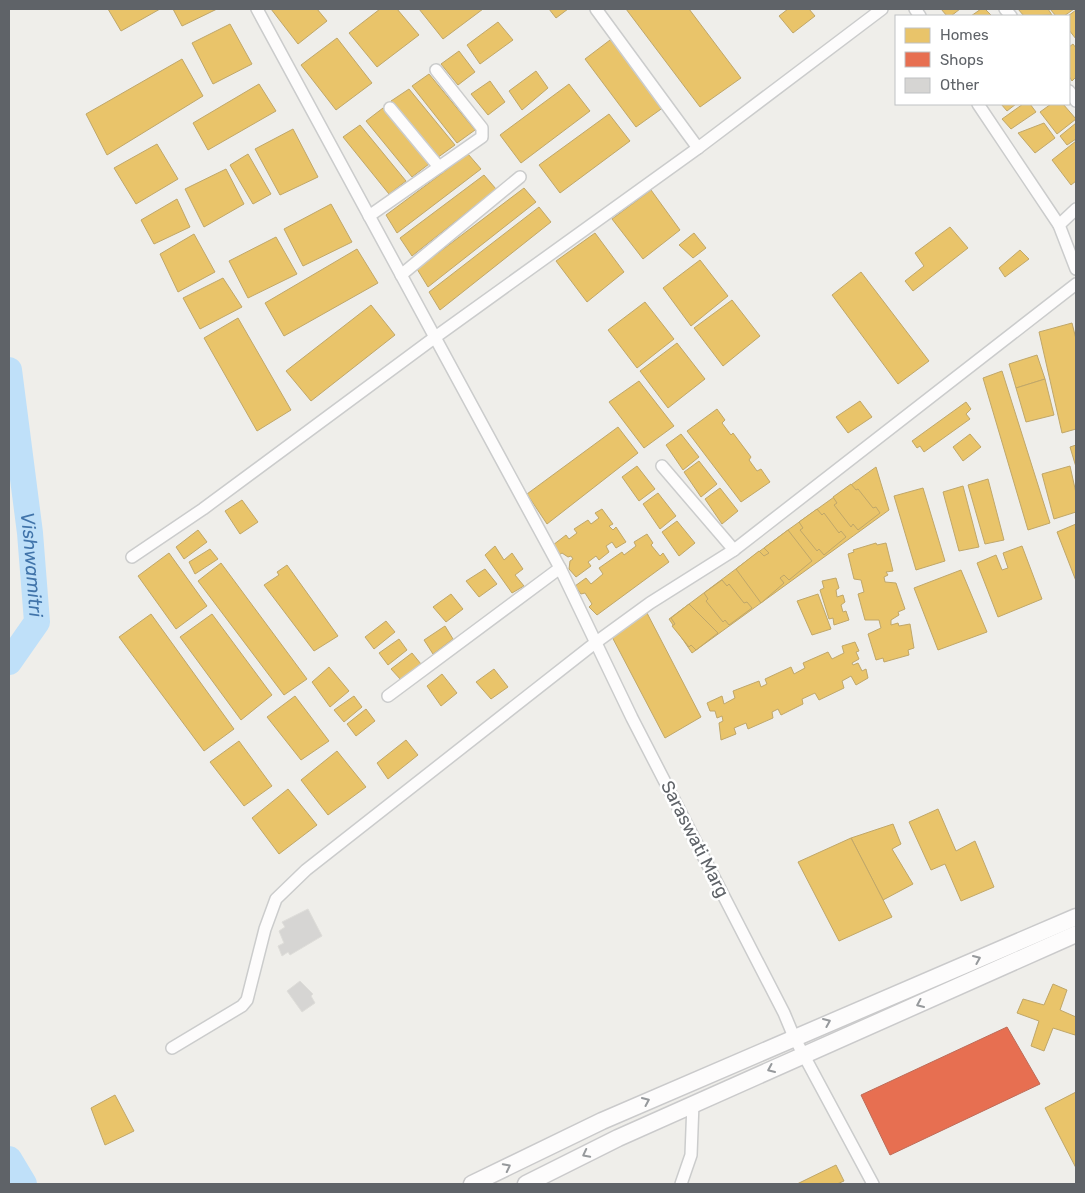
<svg xmlns="http://www.w3.org/2000/svg" width="1085" height="1193" font-family="Rubik,sans-serif">
<style>
.homes{fill:#e9c46a;stroke:#c0a769}
.shops{fill:#e76f51;stroke:#be6b58}
.lines{fill:none;stroke-linecap:round;stroke-linejoin:round}
.river{stroke:#bfe0f9;stroke-width:26}
.building{fill:#d6d5d3;stroke:#deddd9}
.minor-casing{stroke:#cbcccc;stroke-width:14}
.secondary-casing{stroke:#cacacb;stroke-width:19}
.minor{stroke:#fdfcfc;stroke-width:11}
.secondary{stroke:#fdfcfc;stroke-width:16}
.oneway{stroke:#96999c}
.labels{text-anchor:middle;stroke-width:5;stroke-linejoin:round;paint-order:stroke}
.street-label{font-size:18px;fill:#5f6368;stroke:#fff}
.water-label{font-size:19px;font-style:italic;fill:#4174aa;stroke:#fff}
</style>
<rect width="100%" height="100%" fill="#efeeea"/>
<g class="homes">
<path d="M 108,9 L 160,9 L 121,31 Z"/>
<path d="M 173,9 L 217,9 L 182,26 Z"/>
<path d="M 271,9 L 317,9 L 327,21 L 298,44 Z"/>
<path d="M 380,9 L 397,9 L 419,35 L 377,67 L 349,33 Z"/>
<path d="M 419,9 L 483,9 L 443,39 Z"/>
<path d="M 549,9 L 568,9 L 556,18 Z"/>
<path d="M 626,9 L 689,9 L 741,78 L 700,107 Z"/>
<path d="M 788,9 L 809,9 L 815,16 L 793,33 L 779,16 Z"/>
<path d="M 941,9 L 960,9 L 951,16 L 947,16 Z"/>
<path d="M 981,9 L 985,9 L 992,16 L 971,16 Z"/>
<path d="M 1018,9 L 1048,9 L 1052,15 L 1024,16 Z"/>
<path d="M 1050,9 L 1074,9 L 1064,16 L 1056,16 Z"/>
<path d="M 1076,10 L 1076,39 L 1069,30 L 1068,16 Z"/>
<path d="M 498,22 L 513,40 L 480,64 L 467,45 Z"/>
<path d="M 230,24 L 252,64 L 213,84 L 192,43 Z"/>
<path d="M 614,37 L 664,107 L 636,127 L 585,59 Z"/>
<path d="M 337,38 L 372,83 L 336,110 L 301,65 Z"/>
<path d="M 1073,44 L 1076,48 L 1076,77 L 1072,81 L 1069,76 L 1069,47 Z"/>
<path d="M 459,51 L 475,72 L 458,85 L 441,64 Z"/>
<path d="M 182,59 L 203,96 L 107,155 L 86,114 Z"/>
<path d="M 536,71 L 548,88 L 522,110 L 509,91 Z"/>
<path d="M 429,74 L 475,130 L 457,143 L 412,86 Z"/>
<path d="M 490,81 L 505,102 L 488,115 L 471,94 Z"/>
<path d="M 259,84 L 276,111 L 208,150 L 193,123 Z"/>
<path d="M 569,84 L 590,111 L 521,163 L 500,135 Z"/>
<path d="M 409,89 L 455,145 L 437,158 L 391,101 Z"/>
<path d="M 1001,104 L 1016,104 L 1007,111 Z"/>
<path d="M 1023,104 L 1030,104 L 1036,112 L 1011,129 L 1002,119 Z"/>
<path d="M 1051,104 L 1063,104 L 1076,119 L 1057,134 L 1040,112 Z"/>
<path d="M 383,108 L 429,164 L 412,177 L 366,121 Z"/>
<path d="M 609,114 L 630,141 L 560,193 L 539,165 Z"/>
<path d="M 1044,123 L 1055,138 L 1035,153 L 1018,133 Z"/>
<path d="M 1076,123 L 1076,139 L 1067,145 L 1060,136 Z"/>
<path d="M 360,125 L 406,181 L 389,194 L 343,137 Z"/>
<path d="M 293,129 L 318,177 L 280,195 L 255,149 Z"/>
<path d="M 1076,141 L 1076,181 L 1071,185 L 1052,160 Z"/>
<path d="M 157,144 L 178,179 L 136,204 L 114,168 Z"/>
<path d="M 248,154 L 271,194 L 253,204 L 230,165 Z"/>
<path d="M 468,154 L 481,169 L 397,233 L 386,215 Z"/>
<path d="M 226,169 L 244,204 L 204,227 L 185,189 Z"/>
<path d="M 484,175 L 496,189 L 412,256 L 400,238 Z"/>
<path d="M 524,188 L 536,202 L 428,287 L 417,269 Z"/>
<path d="M 651,190 L 680,230 L 643,259 L 612,219 Z"/>
<path d="M 177,199 L 190,227 L 154,244 L 141,220 Z"/>
<path d="M 331,204 L 352,242 L 303,266 L 284,229 Z"/>
<path d="M 539,207 L 551,222 L 440,310 L 429,292 Z"/>
<path d="M 950,227 L 968,248 L 913,291 L 905,281 L 924,266 L 915,253 Z"/>
<path d="M 595,233 L 624,272 L 587,302 L 556,261 Z"/>
<path d="M 694,233 L 706,248 L 693,258 L 679,245 Z"/>
<path d="M 194,234 L 215,272 L 178,292 L 160,254 Z"/>
<path d="M 276,237 L 297,274 L 248,298 L 229,261 Z"/>
<path d="M 357,249 L 378,283 L 284,336 L 265,303 Z"/>
<path d="M 1020,250 L 1029,259 L 1005,277 L 999,268 Z"/>
<path d="M 700,260 L 728,296 L 691,326 L 663,288 Z"/>
<path d="M 861,272 L 929,361 L 898,384 L 832,295 Z"/>
<path d="M 223,278 L 242,307 L 200,329 L 183,298 Z"/>
<path d="M 732,300 L 760,336 L 723,366 L 694,328 Z"/>
<path d="M 645,302 L 674,339 L 637,368 L 608,330 Z"/>
<path d="M 371,305 L 395,335 L 311,401 L 286,371 Z"/>
<path d="M 238,318 L 291,410 L 257,431 L 204,338 Z"/>
<path d="M 1072,323 L 1076,339 L 1076,429 L 1062,433 L 1039,332 Z"/>
<path d="M 677,343 L 705,379 L 668,408 L 640,371 Z"/>
<path d="M 1037,355 L 1045,379 L 1016,388 L 1009,364 Z"/>
<path d="M 1002,371 L 1050,523 L 1028,530 L 983,378 Z"/>
<path d="M 1045,379 L 1054,415 L 1026,422 L 1016,388 Z"/>
<path d="M 639,381 L 674,426 L 644,448 L 609,402 Z"/>
<path d="M 860,401 L 872,417 L 848,433 L 836,417 Z"/>
<path d="M 966,402 L 971,409 L 966,414 L 970,419 L 924,452 L 920,446 L 917,448 L 912,441 Z"/>
<path d="M 717,409 L 725,420 L 722,423 L 731,435 L 733,433 L 751,457 L 749,460 L 757,471 L 761,469 L 770,482 L 741,502 L 687,431 Z"/>
<path d="M 618,427 L 638,453 L 547,524 L 527,494 Z"/>
<path d="M 681,434 L 699,457 L 683,470 L 666,445 Z"/>
<path d="M 970,434 L 981,447 L 963,461 L 953,447 Z"/>
<path d="M 1076,445 L 1076,467 L 1070,447 Z"/>
<path d="M 699,461 L 717,484 L 701,497 L 684,472 Z"/>
<path d="M 637,466 L 655,489 L 639,501 L 622,477 Z"/>
<path d="M 1070,466 L 1076,493 L 1076,512 L 1054,519 L 1042,474 Z"/>
<path d="M 876,467 L 889,510 L 692,653 L 669,619 L 788,530 Z"/>
<path d="M 988,479 L 1004,540 L 985,544 L 968,485 Z"/>
<path d="M 851,484 L 856,490 L 858,489 L 873,508 L 876,507 L 880,513 L 858,530 L 853,524 L 851,527 L 834,505 L 837,503 L 833,497 Z"/>
<path d="M 963,486 L 979,547 L 959,551 L 943,492 Z"/>
<path d="M 720,488 L 738,511 L 722,524 L 705,499 Z"/>
<path d="M 923,488 L 945,561 L 916,570 L 894,496 Z"/>
<path d="M 658,493 L 676,516 L 660,529 L 643,504 Z"/>
<path d="M 242,500 L 258,522 L 240,534 L 225,511 Z"/>
<path d="M 602,509 L 613,524 L 609,526 L 613,530 L 616,527 L 626,542 L 616,548 L 612,542 L 606,546 L 609,552 L 599,560 L 596,556 L 588,562 L 591,566 L 576,577 L 569,569 L 570,561 L 573,559 L 571,556 L 568,557 L 562,553 L 559,555 L 553,545 L 566,535 L 569,539 L 577,533 L 574,529 L 588,520 L 591,524 L 599,518 L 595,513 Z"/>
<path d="M 817,509 L 822,515 L 824,513 L 839,533 L 841,531 L 846,537 L 824,555 L 819,549 L 817,551 L 800,530 L 803,528 L 799,522 Z"/>
<path d="M 677,521 L 695,543 L 679,556 L 662,532 Z"/>
<path d="M 1076,524 L 1076,581 L 1057,532 Z"/>
<path d="M 198,530 L 207,542 L 184,559 L 176,547 Z"/>
<path d="M 788,530 L 812,561 L 789,580 L 784,575 L 780,578 L 784,583 L 761,603 L 736,569 L 759,551 L 764,556 L 769,553 L 764,548 Z"/>
<path d="M 647,534 L 653,543 L 651,545 L 660,556 L 663,553 L 669,562 L 597,615 L 589,607 L 592,604 L 585,593 L 581,594 L 575,586 L 586,578 L 591,584 L 603,574 L 599,568 L 622,552 L 624,555 L 636,546 L 634,542 Z"/>
<path d="M 876,543 L 877,545 L 886,543 L 893,571 L 886,572 L 888,575 L 884,577 L 885,582 L 896,583 L 905,609 L 898,612 L 899,615 L 891,620 L 891,625 L 898,623 L 899,626 L 910,624 L 914,648 L 908,650 L 909,655 L 884,662 L 883,658 L 876,660 L 868,634 L 881,628 L 879,620 L 865,620 L 858,594 L 864,592 L 861,580 L 854,579 L 848,554 L 854,552 L 853,550 Z"/>
<path d="M 495,546 L 504,560 L 512,553 L 523,569 L 515,575 L 524,586 L 512,593 L 485,555 Z"/>
<path d="M 1022,546 L 1042,599 L 998,617 L 977,563 L 996,555 L 1002,570 L 1008,568 L 1003,553 Z"/>
<path d="M 210,549 L 218,559 L 195,574 L 189,562 Z"/>
<path d="M 169,553 L 207,606 L 176,629 L 138,576 Z"/>
<path d="M 221,563 L 307,679 L 284,695 L 198,581 Z"/>
<path d="M 287,565 L 338,636 L 314,651 L 264,585 L 279,575 L 277,572 Z"/>
<path d="M 485,569 L 497,584 L 479,597 L 466,581 Z"/>
<path d="M 961,570 L 987,632 L 938,650 L 914,588 Z"/>
<path d="M 836,578 L 839,588 L 836,590 L 837,597 L 843,595 L 845,602 L 841,605 L 843,612 L 846,611 L 849,620 L 834,625 L 833,618 L 829,619 L 820,590 L 824,588 L 822,581 Z"/>
<path d="M 722,580 L 727,586 L 729,584 L 744,603 L 747,602 L 752,608 L 729,625 L 725,620 L 723,622 L 706,601 L 708,599 L 704,593 Z"/>
<path d="M 451,594 L 463,609 L 446,622 L 433,607 Z"/>
<path d="M 818,594 L 831,629 L 812,635 L 797,601 Z"/>
<path d="M 689,604 L 718,633 L 696,650 L 691,645 L 689,647 L 672,626 L 675,624 L 671,618 Z"/>
<path d="M 647,613 L 701,717 L 665,738 L 610,633 Z"/>
<path d="M 151,614 L 234,729 L 204,751 L 119,637 Z"/>
<path d="M 212,614 L 272,695 L 241,720 L 180,637 Z"/>
<path d="M 386,621 L 395,632 L 374,649 L 365,637 Z"/>
<path d="M 445,626 L 453,639 L 433,654 L 424,640 Z"/>
<path d="M 399,639 L 407,650 L 388,665 L 379,653 Z"/>
<path d="M 855,642 L 859,651 L 856,652 L 859,659 L 852,663 L 853,665 L 858,663 L 862,671 L 866,669 L 868,678 L 856,685 L 851,676 L 842,681 L 844,688 L 819,700 L 815,693 L 802,699 L 803,704 L 781,715 L 778,709 L 772,712 L 773,718 L 748,729 L 746,723 L 734,728 L 736,734 L 721,740 L 719,723 L 723,721 L 722,716 L 717,718 L 715,711 L 710,711 L 707,703 L 722,696 L 724,704 L 735,698 L 733,691 L 759,681 L 761,687 L 767,684 L 765,679 L 791,667 L 794,674 L 805,668 L 803,663 L 828,652 L 832,659 L 844,653 L 842,646 Z"/>
<path d="M 412,653 L 421,664 L 401,680 L 391,669 Z"/>
<path d="M 329,667 L 349,691 L 330,707 L 312,682 Z"/>
<path d="M 494,669 L 508,687 L 491,699 L 476,682 Z"/>
<path d="M 442,674 L 457,693 L 441,706 L 427,686 Z"/>
<path d="M 295,696 L 329,741 L 301,760 L 267,717 Z"/>
<path d="M 354,696 L 362,707 L 344,722 L 334,710 Z"/>
<path d="M 366,709 L 375,721 L 356,736 L 347,724 Z"/>
<path d="M 406,740 L 418,755 L 388,779 L 377,763 Z"/>
<path d="M 239,741 L 272,786 L 244,806 L 210,762 Z"/>
<path d="M 337,751 L 366,787 L 328,815 L 301,780 Z"/>
<path d="M 288,789 L 317,825 L 279,854 L 252,818 Z"/>
<path d="M 938,809 L 956,851 L 975,841 L 994,887 L 961,901 L 945,864 L 931,870 L 909,822 Z"/>
<path d="M 893,824 L 901,844 L 892,849 L 913,884 L 883,900 L 851,838 Z"/>
<path d="M 851,838 L 892,917 L 839,941 L 798,862 Z"/>
<path d="M 1053,984 L 1067,990 L 1060,1010 L 1076,1017 L 1076,1033 L 1075,1035 L 1053,1028 L 1044,1051 L 1031,1046 L 1039,1021 L 1017,1013 L 1023,999 L 1044,1005 Z"/>
<path d="M 1076,1092 L 1076,1168 L 1045,1108 Z"/>
<path d="M 115,1095 L 134,1131 L 105,1145 L 91,1108 Z"/>
<path d="M 836,1165 L 844,1181 L 837,1184 L 797,1184 Z"/>
</g>
<path class="shops" d="M 1007,1027 L 1040,1084 L 890,1155 L 861,1095 Z"/>
<g class="lines">
<g class="river">
<path id="s1" d="M 9,370 L 30,533 L 37,622 L 9,662"/>
<path d="M 9,1159 L 24,1184"/>
</g>
</g>
<g class="building">
<path d="M 308,909 L 322,936 L 290,955 L 288,952 L 282,956 L 278,946 L 284,943 L 279,931 L 285,927 L 282,922 Z"/>
<path d="M 300,981 L 313,994 L 311,996 L 315,1003 L 302,1012 L 287,991 Z"/>
</g>
<g class="lines">
<defs>
<g id="minor">
<path d="M 257,9 L 560,568 L 632,718 L 784,1013 L 794,1037 L 873,1184"/>
<path d="M 596,9 L 698,148"/>
<path d="M 915,9 L 920,16"/>
<path d="M 1005,9 L 1011,16"/>
<path d="M 1069,91 L 1076,101"/>
<path d="M 978,104 L 1059,225 L 1076,269"/>
<path d="M 390,108 L 439,167"/>
<path d="M 369,216 L 482,137 L 482,128 L 436,70"/>
<path d="M 1059,225 L 1076,209"/>
<path d="M 401,275 L 520,177"/>
<path d="M 662,466 L 734,550"/>
<path d="M 132,557 L 203,509 L 434,338 L 698,148 L 882,9"/>
<path d="M 388,696 L 560,568"/>
<path d="M 172,1048 L 242,1006 L 247,1000 L 265,929 L 276,899 L 306,870 L 595,643 L 650,603 L 734,550 L 1076,284"/>
<path d="M 681,1184 L 691,1155 L 693,1103"/>
</g>
<g id="secondary">
<path d="M 472,1184 L 602,1121 L 1076,917"/>
<path d="M 526,1184 L 618,1138 L 1076,934"/>
</g>
</defs>
<use href="#minor" class="minor-casing"/>
<use href="#secondary" class="secondary-casing"/>
<use href="#minor" class="minor"/>
<use href="#secondary" class="secondary"/>
</g>
<defs><path id="oneway-chevron" d="M-2-3.5L2.5 0L-2 3.5" fill="none" stroke-width="1.6" stroke-linecap="round" stroke-linejoin="round" transform="scale(1.25)"/></defs>
<g class="oneway">
<use href="#oneway-chevron" transform="translate(977 959) rotate(-23)"/>
<use href="#oneway-chevron" transform="translate(920 1004) rotate(156)"/>
<use href="#oneway-chevron" transform="translate(827 1022) rotate(-23)"/>
<use href="#oneway-chevron" transform="translate(771 1069) rotate(156)"/>
<use href="#oneway-chevron" transform="translate(646 1101) rotate(-24)"/>
<use href="#oneway-chevron" transform="translate(586 1154) rotate(153)"/>
<use href="#oneway-chevron" transform="translate(507 1167) rotate(-27)"/>
</g>
<g class="labels">
<g class="street-label">
<text transform="translate(695 839) rotate(63)" y="6">Saraswati Marg</text>
</g>
<g class="water-label">
<text dy="7" stroke="none"><textPath href="#s1" startOffset="196">Vishwamitri</textPath></text>
</g>
</g>
<rect width="1085" height="1193" fill="none" stroke="#5f6368" stroke-width="20"/>
<rect x="895" y="15" width="175" height="90" fill="#ffffff" stroke="#bfc1c3"/>
<rect x="905" y="28" width="25" height="15" fill="#e9c46a" stroke="#bfc1c3"/>
<text x="940" y="40" font-size="15" fill="#5f6368">Homes</text>
<rect x="905" y="52" width="25" height="15" fill="#e76f51" stroke="#bfc1c3"/>
<text x="940" y="65" font-size="15" fill="#5f6368">Shops</text>
<rect x="905" y="78" width="25" height="15" fill="#d6d5d3" stroke="#bfc1c3"/>
<text x="940" y="90" font-size="15" fill="#5f6368">Other</text>
</svg>
